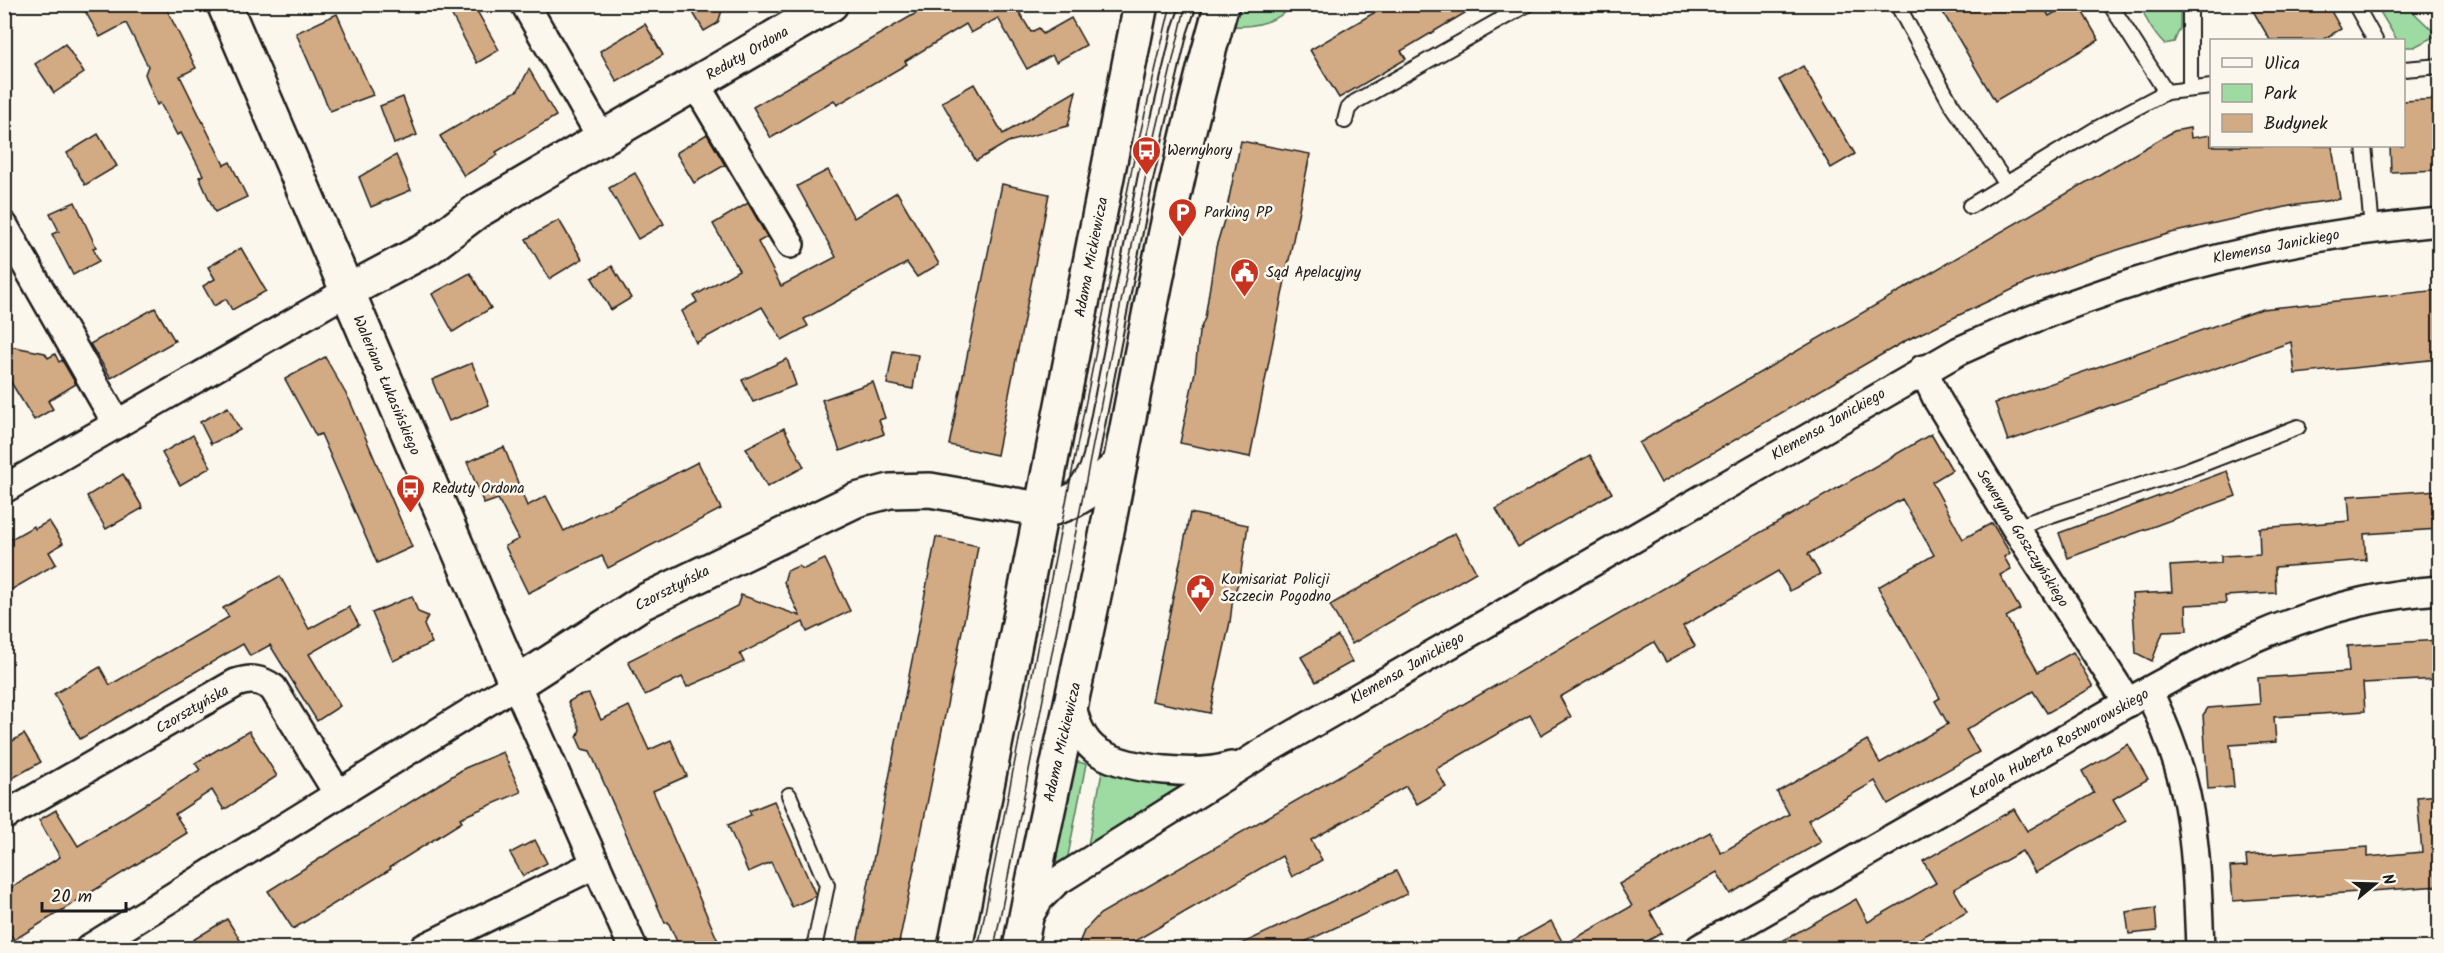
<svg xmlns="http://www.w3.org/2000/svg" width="2444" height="953" font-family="Kalam,sans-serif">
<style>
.green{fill:#9edba3;stroke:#5d7c60;stroke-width:1.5}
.building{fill:#d2aa84;stroke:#1c1c1c;stroke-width:1.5}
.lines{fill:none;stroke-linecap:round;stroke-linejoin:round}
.service-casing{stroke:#1c1c1c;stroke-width:18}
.minor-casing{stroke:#1c1c1c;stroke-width:32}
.tertiary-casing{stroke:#1c1c1c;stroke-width:38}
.service{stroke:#fbf7ec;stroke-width:14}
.minor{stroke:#fbf7ec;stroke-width:27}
.tertiary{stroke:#fbf7ec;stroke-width:33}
.tram{stroke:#1c1c1c;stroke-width:1.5}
.labels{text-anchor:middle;stroke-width:5;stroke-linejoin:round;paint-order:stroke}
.street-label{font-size:15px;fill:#1c1c1c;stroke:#fbf7ec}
.poi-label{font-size:15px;fill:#1c1c1c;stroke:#fbf7ec;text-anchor:start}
</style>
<rect width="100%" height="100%" fill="#fbf7ec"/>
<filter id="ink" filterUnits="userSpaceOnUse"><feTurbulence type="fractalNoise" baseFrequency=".0167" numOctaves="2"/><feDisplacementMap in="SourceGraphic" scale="12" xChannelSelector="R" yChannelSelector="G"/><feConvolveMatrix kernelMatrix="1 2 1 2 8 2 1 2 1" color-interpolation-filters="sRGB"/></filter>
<g filter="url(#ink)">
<g class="green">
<path d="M 1239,5 L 1295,5 C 1276,22 1254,28 1229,26 Z"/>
<path d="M 2142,5 L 2180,5 L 2180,28 L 2174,42 L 2164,44 C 2155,35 2143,17 2142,5 Z"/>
<path d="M 2376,5 L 2406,5 L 2437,35 L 2414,47 L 2404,47 L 2404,40 L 2397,40 Z"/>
<path d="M 1075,761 L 1086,764 L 1067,861 L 1060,864 L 1052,859 Z"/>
<path d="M 1103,767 L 1175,783 L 1181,790 L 1087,850 Z"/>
</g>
<g class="building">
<path d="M 81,4 L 164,4 L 196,68 L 180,76 L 224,165 L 230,162 L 247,197 L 215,212 L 199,177 L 203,175 L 181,133 L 177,135 L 160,103 L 157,105 L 145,74 L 148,66 L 126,23 L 100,37 Z"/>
<path d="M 446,4 L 473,4 L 499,50 L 477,63 Z"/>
<path d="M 688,4 L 724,4 L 718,23 L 704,31 Z"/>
<path d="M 932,4 L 1020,4 L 1016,7 L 1031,32 L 1039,28 L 1043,34 L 1071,18 L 1086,45 L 1056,62 L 1052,55 L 1027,69 L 998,18 L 971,33 L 966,24 L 905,61 L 907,64 L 837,105 L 834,100 L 771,138 L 753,107 Z"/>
<path d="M 1389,4 L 1480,4 L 1401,51 L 1406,59 L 1339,98 L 1310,50 Z"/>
<path d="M 1938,4 L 2042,4 L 2049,16 L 2069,4 L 2078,4 L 2099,40 L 1995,101 Z"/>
<path d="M 2249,4 L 2327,4 L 2341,29 L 2322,40 L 2270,40 Z"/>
<path d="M 337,14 L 373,95 L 330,111 L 296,33 Z"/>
<path d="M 645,24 L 663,55 L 617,82 L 600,51 Z"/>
<path d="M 65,44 L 84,73 L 54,93 L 35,64 Z"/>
<path d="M 1803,66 L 1855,154 L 1831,168 L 1779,80 Z"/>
<path d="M 529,69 L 556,116 L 496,152 L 498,155 L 464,176 L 440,136 L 518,90 Z"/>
<path d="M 974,84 L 1003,134 L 1076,91 L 1068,126 L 1008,142 L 976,161 L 942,102 Z"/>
<path d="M 403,97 L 417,135 L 394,144 L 380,106 Z"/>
<path d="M 2439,99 L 2439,170 L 2391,172 L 2390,146 L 2403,146 L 2403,101 Z"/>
<path d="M 2190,128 L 2191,138 L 2211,135 L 2211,146 L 2332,146 L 2340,199 L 2290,206 L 2171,233 L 2077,263 L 2026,283 L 1905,341 L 1661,483 L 1639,443 L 2174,131 Z"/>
<path d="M 98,134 L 117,166 L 85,185 L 67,153 Z"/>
<path d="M 707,134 L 725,165 L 694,183 L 676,153 Z"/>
<path d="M 1241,141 L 1310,154 L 1250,457 L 1180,443 L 1195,372 L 1199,332 L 1205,318 L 1216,247 L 1225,217 Z"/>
<path d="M 396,155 L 411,190 L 371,207 L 359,177 Z"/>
<path d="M 828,170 L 854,218 L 897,192 L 939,264 L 917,277 L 907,263 L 804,319 L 808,326 L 782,340 L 762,307 L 696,343 L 682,311 L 697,302 L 694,296 L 739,270 L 713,224 L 748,203 L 767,237 L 758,242 L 781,286 L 836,257 L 797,186 Z"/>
<path d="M 635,173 L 664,224 L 638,239 L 609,188 Z"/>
<path d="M 1002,184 L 1049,194 L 997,455 L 949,445 Z"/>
<path d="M 75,202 L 96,247 L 93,248 L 99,261 L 73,275 L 52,234 L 59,231 L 50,213 Z"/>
<path d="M 559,220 L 582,259 L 549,279 L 526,239 Z"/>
<path d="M 241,248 L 266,291 L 232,310 L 226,299 L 214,306 L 203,286 L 215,279 L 208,267 Z"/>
<path d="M 612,266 L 631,298 L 611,310 L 592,278 Z"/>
<path d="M 470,273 L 491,308 L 453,332 L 432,294 Z"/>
<path d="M 2439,290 L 2439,359 L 2295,374 L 2291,342 L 2008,441 L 1995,403 L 2262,309 Z"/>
<path d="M 155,308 L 175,341 L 111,378 L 90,344 Z"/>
<path d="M 4,345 L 45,353 L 48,358 L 55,354 L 59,362 L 62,360 L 76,384 L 48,401 L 53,409 L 34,420 L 4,371 Z"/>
<path d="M 893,351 L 918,355 L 913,389 L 887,384 Z"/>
<path d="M 325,357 L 350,401 L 412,547 L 377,563 L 321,434 L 316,436 L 285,379 Z"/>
<path d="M 787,359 L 796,385 L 753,402 L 742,380 Z"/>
<path d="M 472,363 L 489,405 L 449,421 L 432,380 Z"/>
<path d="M 873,382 L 885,418 L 879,420 L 884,434 L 840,451 L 822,400 Z"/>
<path d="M 228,407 L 240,430 L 211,444 L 200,422 Z"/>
<path d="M 784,428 L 804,467 L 767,487 L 746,448 Z"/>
<path d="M 1931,434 L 1952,470 L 1932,482 L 1963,539 L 1992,523 L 2010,553 L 2004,557 L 2011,569 L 2000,575 L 2020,609 L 2006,617 L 2038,672 L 2073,652 L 2093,687 L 2047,713 L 2033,691 L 1966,730 L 1979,752 L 1888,804 L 1875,781 L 1808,820 L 1821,842 L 1730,894 L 1717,872 L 1650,911 L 1662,933 L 1635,948 L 1503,948 L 1551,921 L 1564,945 L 1632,906 L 1619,884 L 1710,832 L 1721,853 L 1789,814 L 1777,792 L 1867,740 L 1880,763 L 1948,724 L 1935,701 L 1940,698 L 1878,587 L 1934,555 L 1902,499 L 1808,554 L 1820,574 L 1790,591 L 1778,571 L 1683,626 L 1695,646 L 1666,662 L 1654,642 L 1560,697 L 1571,717 L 1541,735 L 1530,715 L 1436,769 L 1446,787 L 1417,804 L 1406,786 L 1311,840 L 1322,860 L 1292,877 L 1282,856 L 1123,948 L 1077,948 L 1084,931 L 1100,914 Z"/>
<path d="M 193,435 L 211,467 L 180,485 L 162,453 Z"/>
<path d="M 504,447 L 527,506 L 546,496 L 564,531 L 698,462 L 721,509 L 608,568 L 602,556 L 528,593 L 505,546 L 519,539 L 498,499 L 484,504 L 467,462 Z"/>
<path d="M 1590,455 L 1612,493 L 1518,547 L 1496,509 Z"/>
<path d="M 2227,471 L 2236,496 L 2068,558 L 2059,533 Z"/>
<path d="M 123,474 L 143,508 L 106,529 L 87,496 Z"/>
<path d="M 2439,490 L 2439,529 L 2364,534 L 2366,560 L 2275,567 L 2276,593 L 2225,596 L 2226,603 L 2186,605 L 2187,631 L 2163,632 L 2152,661 L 2136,653 L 2132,594 L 2172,592 L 2170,566 L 2221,563 L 2221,556 L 2260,554 L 2259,528 L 2350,521 L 2348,496 Z"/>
<path d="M 1190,513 L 1248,525 L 1240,578 L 1233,597 L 1230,622 L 1210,713 L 1152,701 Z"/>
<path d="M 49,521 L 63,543 L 49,552 L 56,564 L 4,594 L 4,543 L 34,526 L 35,529 Z"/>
<path d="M 1455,533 L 1476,572 L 1352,644 L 1330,605 Z"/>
<path d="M 936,537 L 978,546 L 971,586 L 898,948 L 856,948 Z"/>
<path d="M 825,559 L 850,611 L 807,632 L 803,622 L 740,654 L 744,662 L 687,687 L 682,677 L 645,695 L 628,661 L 737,606 L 741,595 L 800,616 L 784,582 L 787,571 L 798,566 L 804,569 Z"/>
<path d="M 280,576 L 309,629 L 349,607 L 359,625 L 309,654 L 340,706 L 317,721 L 270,645 L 250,656 L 243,644 L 80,739 L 54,694 L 100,667 L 110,685 L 229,617 L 223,608 Z"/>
<path d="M 412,596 L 418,612 L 428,616 L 424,625 L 432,643 L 393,661 L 372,613 Z"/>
<path d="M 1338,636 L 1352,662 L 1316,682 L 1301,657 Z"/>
<path d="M 2439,640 L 2439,679 L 2363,683 L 2365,711 L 2274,717 L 2276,742 L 2230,745 L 2234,787 L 2208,789 L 2203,715 L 2208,708 L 2260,704 L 2258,678 L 2349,672 L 2347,646 Z"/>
<path d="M 589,694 L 601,720 L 629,706 L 649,750 L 671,740 L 687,776 L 653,791 L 721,948 L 680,948 L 668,922 L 665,923 L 590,751 L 582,749 L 577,738 L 580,729 L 568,702 L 578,696 Z"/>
<path d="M 249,731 L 277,776 L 224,810 L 212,790 L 175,814 L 187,833 L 14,940 L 4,925 L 4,892 L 60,857 L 39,820 L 56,810 L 78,846 L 200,770 L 195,763 Z"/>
<path d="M 24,734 L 41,762 L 4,783 L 4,746 Z"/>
<path d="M 2128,744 L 2148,779 L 2113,799 L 2126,821 L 2035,873 L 2022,851 L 1954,889 L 1967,912 L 1903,948 L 1770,948 L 1856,899 L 1868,922 L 1936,883 L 1923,861 L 2014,809 L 2027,831 L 2094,793 L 2082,771 Z"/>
<path d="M 503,752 L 521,792 L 460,818 L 462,822 L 390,867 L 391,869 L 293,929 L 268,891 L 465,768 Z"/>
<path d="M 2439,795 L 2439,886 L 2233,901 L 2230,867 L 2247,866 L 2246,856 L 2367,847 L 2367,857 L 2422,852 L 2417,797 Z"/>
<path d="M 774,801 L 816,896 L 792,907 L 771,862 L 748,872 L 728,825 L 751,815 L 749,811 Z"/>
<path d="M 535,840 L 547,863 L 523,876 L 510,853 Z"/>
<path d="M 1396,871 L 1407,894 L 1292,948 L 1233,948 Z"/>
<path d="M 2155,908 L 2157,931 L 2129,934 L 2126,912 Z"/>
<path d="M 227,919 L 245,948 L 180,948 Z"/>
</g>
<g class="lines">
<defs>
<g id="service">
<path d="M 1897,4 L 1950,102 L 2006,183"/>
<path d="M 2110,4 L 2166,92"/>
<path d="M 2190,4 L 2190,89"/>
<path d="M 2355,4 L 2375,40"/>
<path d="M 2404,69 L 2440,66"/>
<path d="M 1345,121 L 1348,109 L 1355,102 L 1528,4"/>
<path d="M 2364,146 L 2372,228"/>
<path d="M 1970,206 L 2096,129 L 2166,92 L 2212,87"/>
<path d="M 1074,488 L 1087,469 L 1091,456 L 1146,175 L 1180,30 L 1189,4"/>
<path d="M 2015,527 L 2187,470 L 2298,427"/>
<path d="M 789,795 L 827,885 L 814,948"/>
</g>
<g id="minor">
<path d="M 525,4 L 601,137"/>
<path d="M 695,83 L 790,244"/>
<path d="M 4,226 L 117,424"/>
<path d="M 1923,369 L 1938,401 L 2015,527 L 2128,703"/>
<path d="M 4,489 L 346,292"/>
<path d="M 2149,692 C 2166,728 2181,766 2188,805 C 2197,852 2198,901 2200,948"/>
<path d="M 1072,697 C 1072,717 1082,743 1100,753 C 1129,770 1199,777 1231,766"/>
<path d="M 4,816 L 236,683 C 251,678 260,679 273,688 L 338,794"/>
<path d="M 1028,918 L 1039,899 L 1056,882 L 1265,751 L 1959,351 C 2112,280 2271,236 2440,222"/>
<path d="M 90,948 L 516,684 L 633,948"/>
<path d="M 424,948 L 596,864"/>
<path d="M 1700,948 C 1807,887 1914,826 2022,764 C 2153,689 2284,600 2440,590"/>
</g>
<g id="tertiary">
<path d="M 224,4 L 516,684 L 643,602 L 856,500 L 890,491 L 930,490 L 1044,510 C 1075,506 1098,484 1120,464"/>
<path d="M 346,292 L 427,249 L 476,212 L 831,4"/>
<path d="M 955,948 L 1141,4"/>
<path d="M 1020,948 C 1046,809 1080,670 1107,531 C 1142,354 1172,177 1222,4"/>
</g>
</defs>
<use href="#service" class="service-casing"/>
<use href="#minor" class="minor-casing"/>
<use href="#tertiary" class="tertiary-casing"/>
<use href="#service" class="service"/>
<use href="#minor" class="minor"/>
<use href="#tertiary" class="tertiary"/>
<g class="tram">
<path d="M 978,948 L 1132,168 L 1171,4"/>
<path d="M 994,948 L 1146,175 L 1186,4"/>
</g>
</g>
</g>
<defs>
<symbol id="bus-pin" viewBox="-11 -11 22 30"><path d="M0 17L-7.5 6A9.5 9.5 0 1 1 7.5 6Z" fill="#c8321e" stroke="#fbf7ec"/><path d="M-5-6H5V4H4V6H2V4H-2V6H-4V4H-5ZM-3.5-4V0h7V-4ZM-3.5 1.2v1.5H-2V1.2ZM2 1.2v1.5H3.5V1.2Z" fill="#fff"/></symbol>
<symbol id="parking-pin" viewBox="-11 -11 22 30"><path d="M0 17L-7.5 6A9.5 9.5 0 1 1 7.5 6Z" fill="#c8321e" stroke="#fbf7ec"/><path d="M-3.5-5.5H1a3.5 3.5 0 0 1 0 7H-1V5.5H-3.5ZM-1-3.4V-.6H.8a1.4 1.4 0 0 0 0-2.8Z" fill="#fff"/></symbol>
<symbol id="civic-pin" viewBox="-11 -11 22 30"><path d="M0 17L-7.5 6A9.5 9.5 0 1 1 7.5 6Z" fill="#c8321e" stroke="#fbf7ec"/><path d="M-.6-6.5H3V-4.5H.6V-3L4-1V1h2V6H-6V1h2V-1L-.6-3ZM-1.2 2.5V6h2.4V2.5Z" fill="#fff"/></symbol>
</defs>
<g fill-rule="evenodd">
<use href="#bus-pin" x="1130" y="134" width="33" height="45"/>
<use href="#parking-pin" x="1166" y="196" width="33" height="45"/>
<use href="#civic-pin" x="1228" y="256" width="33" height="45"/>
<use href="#bus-pin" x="394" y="472" width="33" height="45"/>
<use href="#civic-pin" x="1184" y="572" width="33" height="45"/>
</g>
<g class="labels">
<g class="street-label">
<text transform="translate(747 53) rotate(-30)" y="5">Reduty Ordona</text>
<text transform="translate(2276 246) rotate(-11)" y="5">Klemensa Janickiego</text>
<text transform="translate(1091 257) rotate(-79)" y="5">Adama Mickiewicza</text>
<text transform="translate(387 385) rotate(67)" y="5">Waleriana Łukasińskiego</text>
<text transform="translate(1828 424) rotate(-30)" y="5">Klemensa Janickiego</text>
<text transform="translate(2023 538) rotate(58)" y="5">Seweryna Goszczyńskiego</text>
<text transform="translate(672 588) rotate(-27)" y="5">Czorsztyńska</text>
<text transform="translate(1407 668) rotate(-30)" y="5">Klemensa Janickiego</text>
<text transform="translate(192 709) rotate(-30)" y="5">Czorsztyńska</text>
<text transform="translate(1062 742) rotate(-77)" y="5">Adama Mickiewicza</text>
<text transform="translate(2059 743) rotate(-30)" y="5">Karola Huberta Rostworowskiego</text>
</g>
<g class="poi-label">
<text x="1167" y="155">Wernyhory</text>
<text x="1204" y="217">Parking PP</text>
<text x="1266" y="277">Sąd Apelacyjny</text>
<text x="432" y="493">Reduty Ordona</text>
<text x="1221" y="584">Komisariat Policji<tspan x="1221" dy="17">Szczecin Pogodno</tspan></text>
</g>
</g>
<rect width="2444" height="953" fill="none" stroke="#fbf7ec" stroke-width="24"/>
<rect x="12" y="12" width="2420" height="929" fill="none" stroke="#1c1c1c" stroke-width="2" filter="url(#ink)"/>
<rect x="2210" y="39" width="195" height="108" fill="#fbf7ec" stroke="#a29f99" stroke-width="1.5"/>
<rect x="2222" y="58" width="30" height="9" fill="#fbf7ec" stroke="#a29f99" stroke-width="1.5"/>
<text x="2264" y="69" font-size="18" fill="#1c1c1c">Ulica</text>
<rect x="2222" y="84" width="30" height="18" fill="#9edba3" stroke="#a29f99" stroke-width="1.5"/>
<text x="2264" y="99" font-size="18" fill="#1c1c1c">Park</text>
<rect x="2222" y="114" width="30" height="18" fill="#d2aa84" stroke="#a29f99" stroke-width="1.5"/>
<text x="2264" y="129" font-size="18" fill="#1c1c1c">Budynek</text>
<g transform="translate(2375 884) rotate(71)" stroke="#fbf7ec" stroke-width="4.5" paint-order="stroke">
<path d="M0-4.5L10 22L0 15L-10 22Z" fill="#1c1c1c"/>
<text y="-9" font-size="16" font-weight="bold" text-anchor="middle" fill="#1c1c1c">N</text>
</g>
<path d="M42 902v9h84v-9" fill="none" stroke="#1c1c1c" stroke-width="3"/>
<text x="51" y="902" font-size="18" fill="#1c1c1c" stroke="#fbf7ec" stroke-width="4.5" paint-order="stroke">20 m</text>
</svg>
